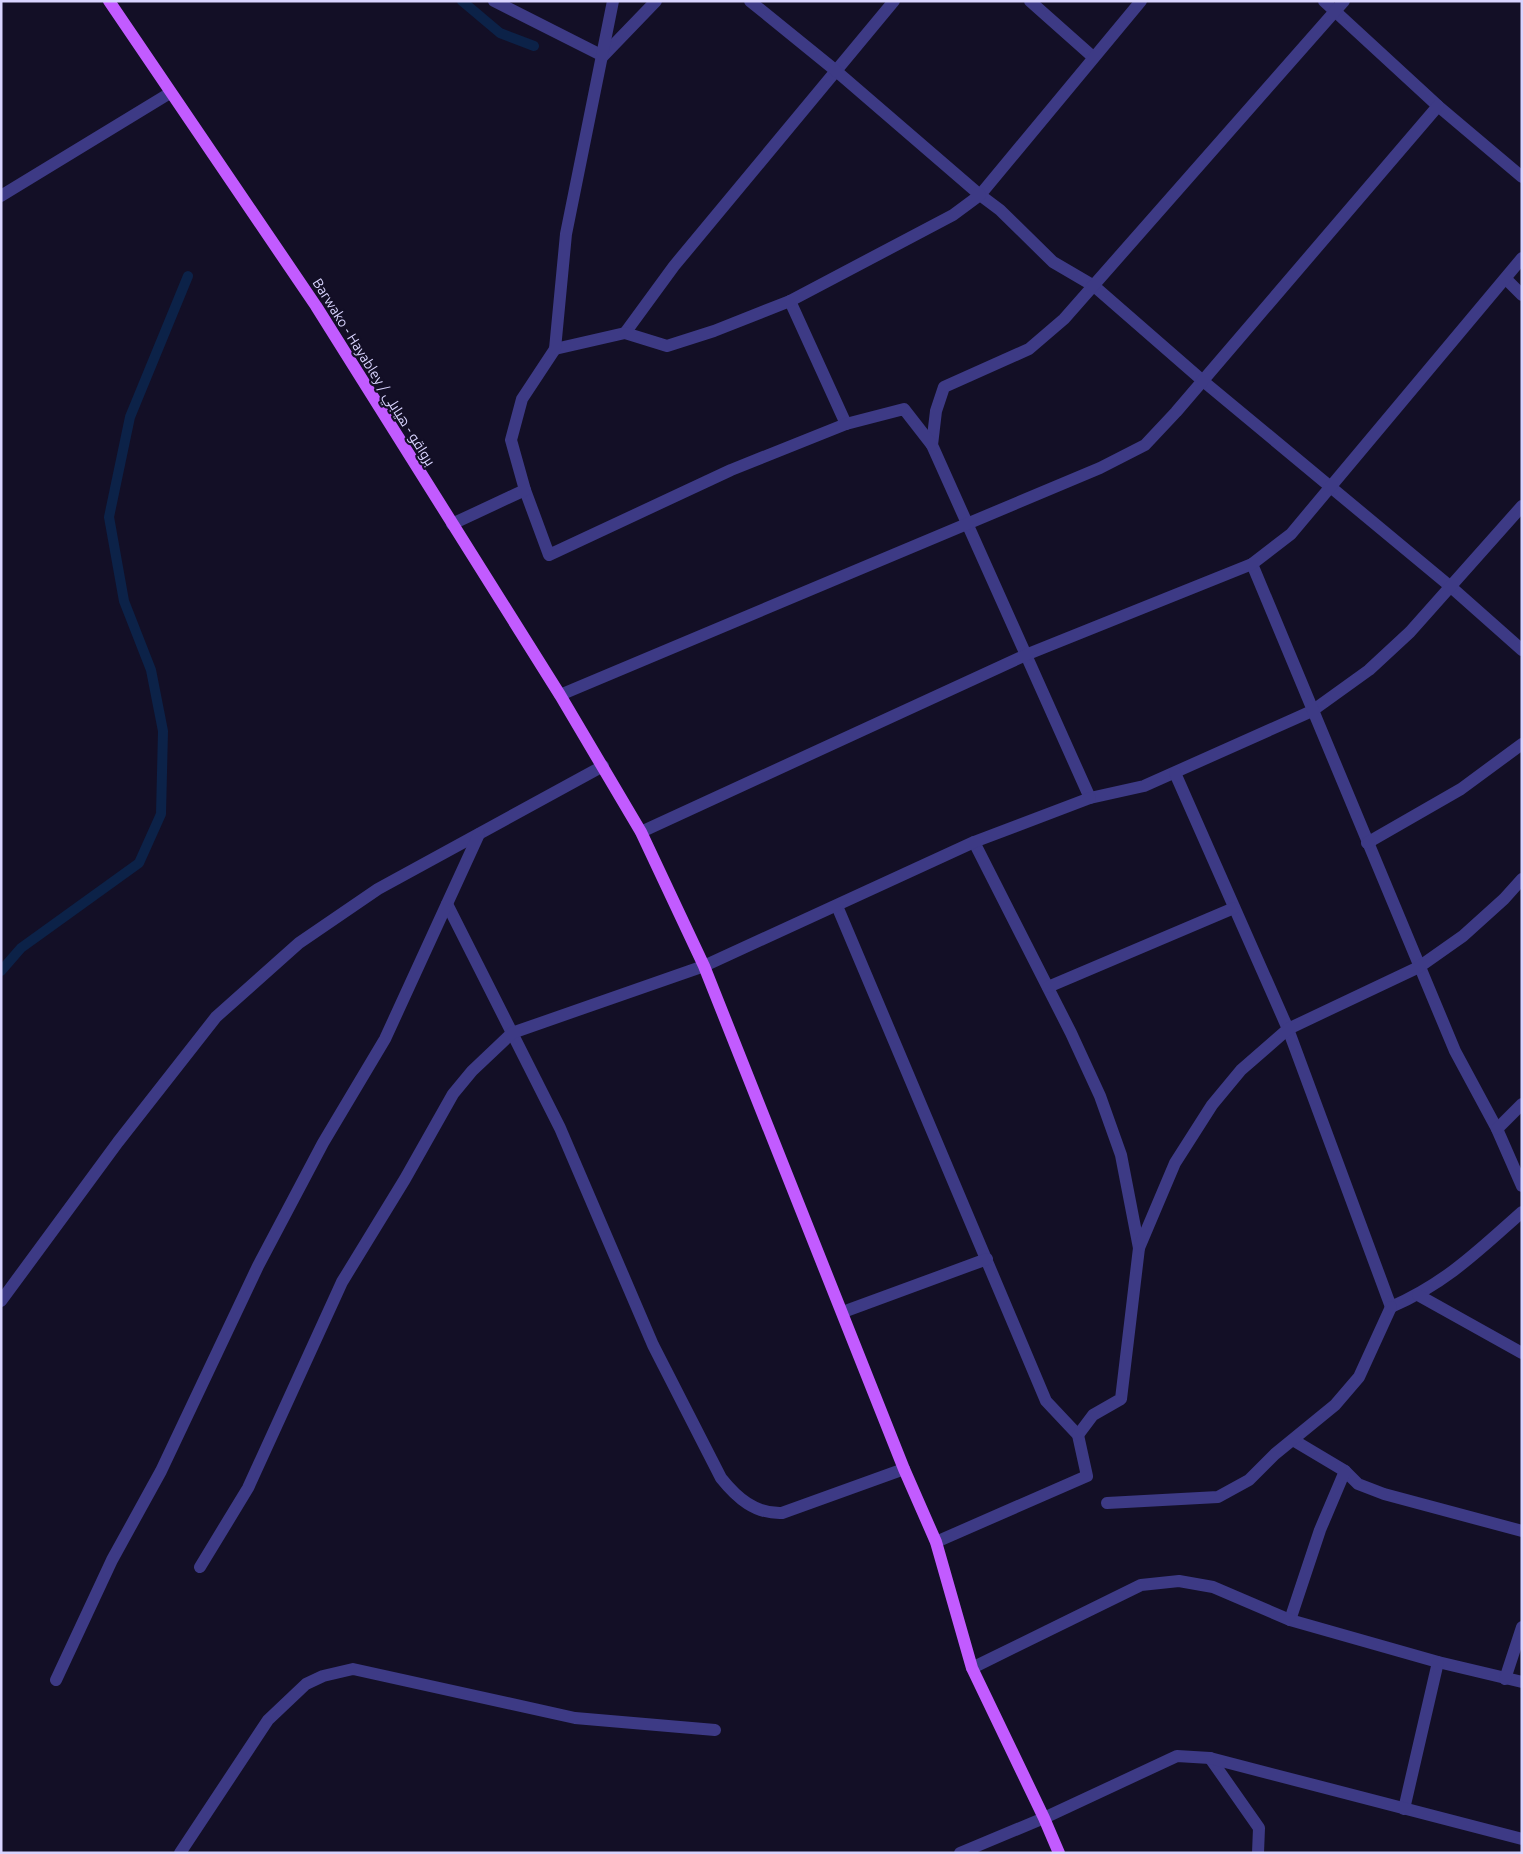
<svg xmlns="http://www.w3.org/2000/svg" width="1523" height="1854" font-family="Ubuntu,Cairo,sans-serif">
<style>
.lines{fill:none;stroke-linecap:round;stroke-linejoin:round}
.stream{stroke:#0c2248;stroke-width:10}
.minor{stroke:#3d3a85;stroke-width:12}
.major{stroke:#c25bff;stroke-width:12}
.labels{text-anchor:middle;stroke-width:4.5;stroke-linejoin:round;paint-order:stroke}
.street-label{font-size:14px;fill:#d9d4ff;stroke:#130f26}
</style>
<rect width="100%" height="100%" fill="#130f26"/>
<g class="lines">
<g class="stream">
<path d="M 462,1 L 500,33 L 534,46"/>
<path d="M 1,971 L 21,948 L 139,863 L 161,814 L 163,731 L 151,670 L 124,601 L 109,517 L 130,417 L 188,276"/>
</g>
<g class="minor">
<path d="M 494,1 L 603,56 L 656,1"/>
<path d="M 1030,1 L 1093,57"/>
<path d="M 1141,1 L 980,195 L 1000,210 L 1053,262 L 1094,286 L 1203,381 L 1451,587 L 1522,650"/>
<path d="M 1324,1 L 1438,106 L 1522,177"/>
<path d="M 1344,1 L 1064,319 L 1029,349 L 944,387 L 936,411 L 932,445 L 1090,798 L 1144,786 L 1312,711 L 1369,670 L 1410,632 L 1522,506"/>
<path d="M 1,196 L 170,93"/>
<path d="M 1506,279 L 1522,295"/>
<path d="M 790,301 L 846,424"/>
<path d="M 625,333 L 674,266 L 894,1"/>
<path d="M 555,349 L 625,333 L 667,346 L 714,331 L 790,301 L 953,215 L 980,195 L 835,70 L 750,1"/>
<path d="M 525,490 L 549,555 L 731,470 L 846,424 L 904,409 L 932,445"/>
<path d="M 452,524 L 525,490 L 511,440 L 522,399 L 555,349 L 566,234 L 613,1"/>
<path d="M 1252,564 L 1455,1051 L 1497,1129 L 1522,1186"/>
<path d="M 560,695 L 1100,468 L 1145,445 L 1176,412 L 1438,106"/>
<path d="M 1175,773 L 1288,1029 L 1391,1307 C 1446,1283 1478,1251 1522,1212"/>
<path d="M 641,832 L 1028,654 L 1252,564 L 1291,534 L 1522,258"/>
<path d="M 974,842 L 1071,1033 L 1100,1096 L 1121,1155 L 1139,1248"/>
<path d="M 1367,843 L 1461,789 L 1522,744"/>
<path d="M 447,904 L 560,1128 L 653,1345 L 721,1478 C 737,1498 755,1514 782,1513 L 904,1469"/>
<path d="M 837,906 L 1046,1401 L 1078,1435 L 1087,1476 L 936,1542"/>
<path d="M 1048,987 L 1234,908"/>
<path d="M 1497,1129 L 1522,1104"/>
<path d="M 1418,1295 L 1522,1353"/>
<path d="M 1,1301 L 118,1142 L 216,1017 L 299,943 L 378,889 L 603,766"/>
<path d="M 843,1312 L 987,1259"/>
<path d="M 1078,1435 L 1093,1415 L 1121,1399 L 1139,1248 L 1175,1163 L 1212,1105 L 1241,1070 L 1288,1029 L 1419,967 L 1463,936 L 1504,899 L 1522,879"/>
<path d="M 1293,1440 L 1345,1471 L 1358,1484 L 1384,1494 L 1522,1531"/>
<path d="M 1107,1503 L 1218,1497 L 1249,1480 L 1275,1454 L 1335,1405 L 1359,1377 L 1391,1307"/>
<path d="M 200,1567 L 248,1488 L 342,1282 L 405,1179 L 453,1094 L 472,1071 L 512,1033 L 704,966 L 974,842 L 1090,798"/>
<path d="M 1290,1620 L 1320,1530 L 1345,1471"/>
<path d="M 972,1668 L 1141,1585 L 1179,1581 L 1213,1587 L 1290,1620 L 1438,1662 L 1522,1682"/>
<path d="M 1505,1679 L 1522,1627"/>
<path d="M 56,1680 L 112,1560 L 161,1471 L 258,1266 L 323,1143 L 385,1039 L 479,834"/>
<path d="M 1210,1758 L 1259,1828 L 1258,1853"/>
<path d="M 1404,1809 L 1438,1662"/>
<path d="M 180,1853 L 268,1720 L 306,1684 L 323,1676 L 353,1669 L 575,1718 L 715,1730"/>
<path d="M 960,1853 L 1044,1818 L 1177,1756 L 1210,1758 L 1522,1839"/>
</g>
<path class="major" d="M 109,1 L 316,306 L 560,695 L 641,832 L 704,966 L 904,1469 L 936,1542 L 972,1668 L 1044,1818 L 1059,1853"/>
</g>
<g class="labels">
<g class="street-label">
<text transform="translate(374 372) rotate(58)" y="5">Barwako - Hayabley / برواقو - هيابلي</text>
</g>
</g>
<rect width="1523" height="1854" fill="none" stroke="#d9d4ff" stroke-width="5"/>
</svg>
